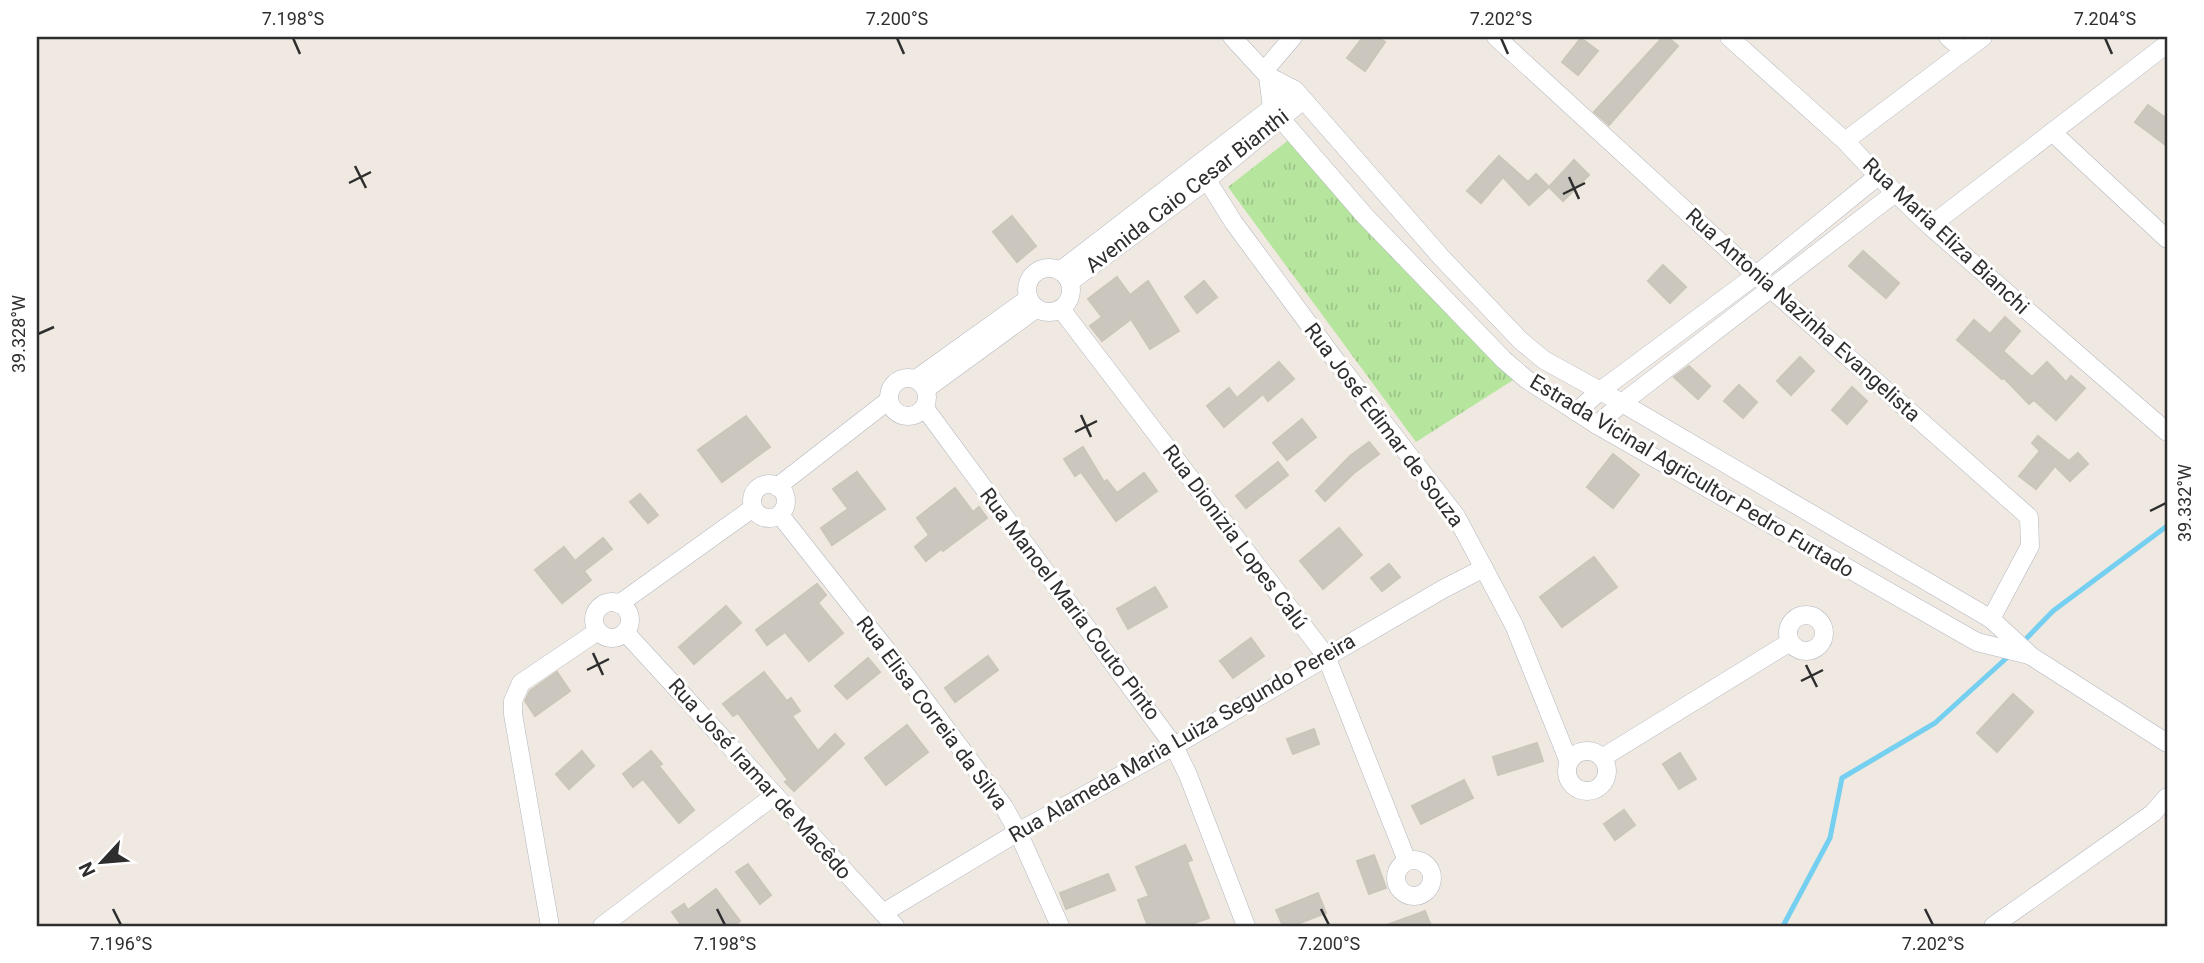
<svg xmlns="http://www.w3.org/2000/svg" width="2204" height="963" font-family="Roboto,sans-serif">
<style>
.grass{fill:url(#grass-tufts)}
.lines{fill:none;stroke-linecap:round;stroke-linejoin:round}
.stream{stroke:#75cff0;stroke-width:5}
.building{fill:#cbc7bf;stroke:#cbc5ba;stroke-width:2}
.minor-casing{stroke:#b4b7c1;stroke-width:19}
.minor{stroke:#fff;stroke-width:18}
.ticks{fill:none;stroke:#2e2e2e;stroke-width:2.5}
.labels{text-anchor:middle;stroke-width:6;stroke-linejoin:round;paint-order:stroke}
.street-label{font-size:21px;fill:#2e2e2e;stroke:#fff}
.neatline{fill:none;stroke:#2e2e2e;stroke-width:2.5}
.ticks-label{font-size:18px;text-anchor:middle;fill:#2e2e2e}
</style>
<defs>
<pattern id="grass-tufts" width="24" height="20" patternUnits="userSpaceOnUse" patternTransform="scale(1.75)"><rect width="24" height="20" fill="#b6e59e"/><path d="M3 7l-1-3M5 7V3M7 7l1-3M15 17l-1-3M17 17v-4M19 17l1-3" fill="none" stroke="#9dc588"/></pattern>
</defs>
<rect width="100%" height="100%" fill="#efe9e1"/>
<path class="grass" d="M 1295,135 L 1521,375 L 1416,442 L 1228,187 Z"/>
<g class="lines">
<g class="stream">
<path d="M 2023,642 L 2053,611 L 2167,526"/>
<path d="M 1783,926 L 1830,838 L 1842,778 L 1935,723 L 2011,654"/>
</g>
</g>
<g class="building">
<path d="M 1363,37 L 1378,37 L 1385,42 L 1365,71 L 1347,58 Z"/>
<path d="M 1663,37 L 1668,37 L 1678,46 L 1609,125 L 1594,112 Z"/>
<path d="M 1581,38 L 1598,51 L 1578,75 L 1562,62 Z"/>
<path d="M 2148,105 L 2167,119 L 2167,146 L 2135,122 Z"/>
<path d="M 1499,156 L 1528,182 L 1536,174 L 1549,187 L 1529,205 L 1503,177 L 1481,203 L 1467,191 Z"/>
<path d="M 1574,160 L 1589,175 L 1563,201 L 1549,187 Z"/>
<path d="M 1012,216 L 1036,246 L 1017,262 L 993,232 Z"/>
<path d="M 1863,251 L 1899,283 L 1886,298 L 1849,266 Z"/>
<path d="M 1663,265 L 1686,287 L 1670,303 L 1648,281 Z"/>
<path d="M 1117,277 L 1130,295 L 1148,281 L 1179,331 L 1150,349 L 1131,319 L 1102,341 L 1090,326 L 1102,317 L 1088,299 Z"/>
<path d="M 1204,281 L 1217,297 L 1197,313 L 1185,297 Z"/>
<path d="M 2005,317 L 2020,331 L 2003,351 L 2032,377 L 2047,362 L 2066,382 L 2071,376 L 2085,388 L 2056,420 L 2034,400 L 2029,404 L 2004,378 L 2002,379 L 1957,340 L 1974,320 L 1990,334 Z"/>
<path d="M 1800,357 L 1814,371 L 1791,395 L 1777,381 Z"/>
<path d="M 1279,362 L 1294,379 L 1268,401 L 1263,394 L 1224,427 L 1207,406 L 1229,388 L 1237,398 Z"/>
<path d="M 1689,366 L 1710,386 L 1698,399 L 1674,377 Z"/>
<path d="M 1739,385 L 1757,402 L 1743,418 L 1724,401 Z"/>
<path d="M 1852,387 L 1867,401 L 1847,424 L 1832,410 Z"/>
<path d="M 746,416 L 770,447 L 722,482 L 698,450 Z"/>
<path d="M 1302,419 L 1316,437 L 1287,460 L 1273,443 Z"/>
<path d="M 2038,436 L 2069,461 L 2078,453 L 2088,464 L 2070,481 L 2055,466 L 2036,489 L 2019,476 L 2040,451 L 2032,443 Z"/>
<path d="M 1369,442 L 1379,454 L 1354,473 L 1325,501 L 1316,491 L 1350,456 Z"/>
<path d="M 1083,447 L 1104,482 L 1107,480 L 1117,493 L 1144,473 L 1157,491 L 1116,521 L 1081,472 L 1075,476 L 1064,459 Z"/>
<path d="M 1613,454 L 1639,475 L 1613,508 L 1587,487 Z"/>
<path d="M 1278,462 L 1288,475 L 1246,508 L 1236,496 Z"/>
<path d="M 857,472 L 885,509 L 832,545 L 821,528 L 848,509 L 833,489 Z"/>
<path d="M 955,488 L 973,512 L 979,507 L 987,518 L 943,551 L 941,549 L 926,561 L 915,547 L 929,535 L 917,518 Z"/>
<path d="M 640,494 L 658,515 L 648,523 L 630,502 Z"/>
<path d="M 1339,528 L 1362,555 L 1323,589 L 1300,561 Z"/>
<path d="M 603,538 L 612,549 L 584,571 L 591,580 L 562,603 L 535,570 L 564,547 L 575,561 Z"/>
<path d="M 1594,557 L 1617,587 L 1562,627 L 1540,597 Z"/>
<path d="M 1389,564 L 1400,577 L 1382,591 L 1371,578 Z"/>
<path d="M 817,584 L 826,595 L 818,603 L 843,633 L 809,661 L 785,632 L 767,645 L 756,630 Z"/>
<path d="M 1155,587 L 1167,607 L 1128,629 L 1117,609 Z"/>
<path d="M 726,606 L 741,623 L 694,664 L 679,647 Z"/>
<path d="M 1251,638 L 1264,656 L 1233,678 L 1220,661 Z"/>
<path d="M 988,656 L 998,670 L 955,702 L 945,688 Z"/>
<path d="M 868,658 L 880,672 L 847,699 L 835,686 Z"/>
<path d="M 557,672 L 570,691 L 535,716 L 525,701 L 530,691 Z"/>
<path d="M 764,672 L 787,701 L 791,698 L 800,711 L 792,716 L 818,751 L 835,734 L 844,744 L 794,791 L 785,782 L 788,780 L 738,713 L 733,716 L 723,704 Z"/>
<path d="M 2013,694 L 2033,712 L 1997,752 L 1977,733 Z"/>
<path d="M 907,725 L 928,752 L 886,785 L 865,758 Z"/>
<path d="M 1314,729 L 1319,744 L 1293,754 L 1287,739 Z"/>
<path d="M 1537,743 L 1543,761 L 1498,775 L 1493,757 Z"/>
<path d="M 582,751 L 594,766 L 569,789 L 556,774 Z"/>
<path d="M 651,751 L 662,764 L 659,766 L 694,810 L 679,823 L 643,779 L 633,787 L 623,774 Z"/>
<path d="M 1680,753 L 1696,779 L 1679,789 L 1663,764 Z"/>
<path d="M 1464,780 L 1473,798 L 1421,824 L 1412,806 Z"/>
<path d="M 1624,810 L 1635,825 L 1615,840 L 1604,824 Z"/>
<path d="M 1185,845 L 1192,860 L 1187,862 L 1209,918 L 1186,926 L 1148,926 L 1138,900 L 1149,896 L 1136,867 Z"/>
<path d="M 1374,855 L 1386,888 L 1369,894 L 1357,861 Z"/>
<path d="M 748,864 L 771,895 L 760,904 L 736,872 Z"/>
<path d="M 1108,874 L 1115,890 L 1066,909 L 1060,893 Z"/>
<path d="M 716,889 L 740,921 L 733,926 L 682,926 L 672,912 L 684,904 L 688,910 Z"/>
<path d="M 1318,893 L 1326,913 L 1292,926 L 1283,926 L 1276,910 Z"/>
<path d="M 1425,911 L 1431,926 L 1387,926 L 1387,925 Z"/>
</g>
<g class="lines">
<defs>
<g id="minor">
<path d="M 1232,37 L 1268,76 L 1295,90 L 1441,257 L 1521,341 L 1544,360 L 1622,403 L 1991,619 L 2031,656 L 2167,743"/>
<path d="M 1496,37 L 1770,288 L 2029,517 L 2030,546 L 1991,619"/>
<path d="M 1729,37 L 1845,141 L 1878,176 L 1930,226 L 2167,432"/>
<path d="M 1948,37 L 1964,51"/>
<path d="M 1264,71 L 1293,37"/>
<path d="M 1268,76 L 1272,108 L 1281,119 L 1365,216 L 1504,360 L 1526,379 L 1597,425 L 1977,642 L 2029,655"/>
<path d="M 2052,132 L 2167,239"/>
<path d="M 1845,141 L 1983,37"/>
<path d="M 1207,180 L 1234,223 L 1336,361 L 1456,516 L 1514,625 L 1569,762"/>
<path d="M 1930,226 L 2167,44"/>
<circle cx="1049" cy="290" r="22"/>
<path d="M 1060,271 L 1295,90"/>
<path d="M 1070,282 L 1207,180 L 1303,100"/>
<path d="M 1061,309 L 1326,656 L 1407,861"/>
<circle cx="908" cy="397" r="19"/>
<path d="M 916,379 L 1029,298"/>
<path d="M 926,389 L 1037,308"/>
<path d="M 924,407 L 1174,746 L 1188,775 L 1246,926"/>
<path d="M 1576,412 L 1600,391 L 1756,275 L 1878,176"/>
<path d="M 1597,425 L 1622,403 L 1895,193"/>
<circle cx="769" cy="501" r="17"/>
<path d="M 777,487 L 889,400"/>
<path d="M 780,515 L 907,676 L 1004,807 L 1018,832 L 1060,926"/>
<circle cx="612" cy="620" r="18"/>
<path d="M 619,604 L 753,508"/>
<circle cx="1806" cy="633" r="18"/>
<path d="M 625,632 L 895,926"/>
<circle cx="1587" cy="771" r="20"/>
<path d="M 1602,758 L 1790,642"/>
<circle cx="1414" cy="878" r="18"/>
<path d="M 883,913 L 1018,832 L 1174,746 L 1443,589 L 1484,568"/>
<path d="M 550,926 L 513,714 L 513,701 L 521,683 L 598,631"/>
<path d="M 602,926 L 775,795"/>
<path d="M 1993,926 L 2153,813 L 2167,797"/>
</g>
</defs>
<use href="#minor" class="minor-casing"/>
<use href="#minor" class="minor"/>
</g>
<path class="ticks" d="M 293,38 L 300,54M 897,38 L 904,54M 1501,38 L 1508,54M 2105,38 L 2112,54M 355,166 L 366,188M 1569,177 L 1579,199M 349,183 L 371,172M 1563,194 L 1585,183M 38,334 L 54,327M 1081,415 L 1091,437M 1075,432 L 1097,421M 2150,511 L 2166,503M 593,653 L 603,675M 1806,665 L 1817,687M 587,670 L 609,659M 1801,681 L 1823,670M 113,909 L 121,925M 717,909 L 725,925M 1321,909 L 1329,925M 1925,909 L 1933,925"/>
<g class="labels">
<g class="street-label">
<text transform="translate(1187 191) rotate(-38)" y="7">Avenida Caio Cesar Bianthi</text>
<text transform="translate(1946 236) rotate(43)" y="7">Rua Maria Eliza Bianchi</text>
<text transform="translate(1803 315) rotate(42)" y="7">Rua Antonia Nazinha Evangelista</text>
<text transform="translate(1384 425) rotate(53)" y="7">Rua José Edimar de Souza</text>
<text transform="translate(1692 476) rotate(31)" y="7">Estrada Vicinal Agricultor Pedro Furtado</text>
<text transform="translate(1235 537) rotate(53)" y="7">Rua Dionizia Lopes Calú</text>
<text transform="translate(1070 604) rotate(53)" y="7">Rua Manoel Maria Couto Pinto</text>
<text transform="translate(932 713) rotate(53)" y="7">Rua Elisa Correia da Silva</text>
<text transform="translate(1182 738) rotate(-30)" y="7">Rua Alameda Maria Luiza Segundo Pereira</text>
<text transform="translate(760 779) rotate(48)" y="7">Rua José Iramar de Macêdo</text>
</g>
</g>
<rect width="2204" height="963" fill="none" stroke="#ffffff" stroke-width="77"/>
<g transform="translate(102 862) rotate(244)" stroke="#ffffff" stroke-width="5" paint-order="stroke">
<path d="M0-5L12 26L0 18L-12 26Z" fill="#2e2e2e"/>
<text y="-10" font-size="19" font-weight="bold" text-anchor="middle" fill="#2e2e2e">N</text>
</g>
<rect x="38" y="38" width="2128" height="887" class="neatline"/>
<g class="ticks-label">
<text x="293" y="25">7.198°S</text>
<text x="897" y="25">7.200°S</text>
<text x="1501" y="25">7.202°S</text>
<text x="2105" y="25">7.204°S</text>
<text transform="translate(19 334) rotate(-90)" y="6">39.328°W</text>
<text transform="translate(2185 503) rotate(-90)" y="6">39.332°W</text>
<text x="121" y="950">7.196°S</text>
<text x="725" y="950">7.198°S</text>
<text x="1329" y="950">7.200°S</text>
<text x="1933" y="950">7.202°S</text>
</g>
</svg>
